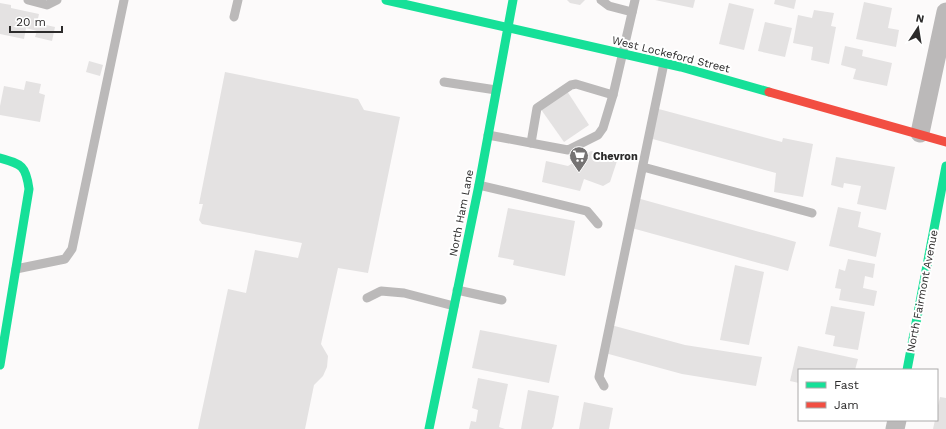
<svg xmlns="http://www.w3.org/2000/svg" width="946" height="429" font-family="'Work Sans',sans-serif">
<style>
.building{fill:#e4e2e2}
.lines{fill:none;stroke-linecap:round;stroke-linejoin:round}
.lane{stroke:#bbb9b9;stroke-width:9}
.street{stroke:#bbb9b9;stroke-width:19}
.fast{stroke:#16e098;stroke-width:9}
.jam{stroke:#f24e42;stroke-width:9}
.labels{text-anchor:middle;stroke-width:4;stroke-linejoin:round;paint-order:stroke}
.street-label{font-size:11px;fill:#2c2b2b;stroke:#fff}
.poi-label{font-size:11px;font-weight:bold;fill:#2c2b2b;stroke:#fff;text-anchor:start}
</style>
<rect width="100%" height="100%" fill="#fcfafa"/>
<g class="building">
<path d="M 567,0 L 585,0 L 580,5 L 570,3 Z"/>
<path d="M 655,0 L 695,0 L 693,8 Z"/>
<path d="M 775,0 L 796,0 L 794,9 L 774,4 Z"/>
<path d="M 864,2 L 892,8 L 888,28 L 899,30 L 896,47 L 856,39 Z"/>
<path d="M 0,3 L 11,5 L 11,8 L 39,14 L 37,23 L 55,27 L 52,41 L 35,37 L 37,31 L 26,28 L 24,39 L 0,34 Z"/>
<path d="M 729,3 L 754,9 L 744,50 L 719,44 Z"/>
<path d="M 814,10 L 834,13 L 831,26 L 836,27 L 829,64 L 811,60 L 813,47 L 793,43 L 798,15 L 812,18 Z"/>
<path d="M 765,22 L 792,28 L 785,57 L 758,51 Z"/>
<path d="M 845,46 L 863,50 L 862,56 L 892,63 L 887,86 L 853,79 L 856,69 L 841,65 Z"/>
<path d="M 89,61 L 103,65 L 100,76 L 86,72 Z"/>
<path d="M 225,72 L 358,99 L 364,110 L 400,117 L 368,273 L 338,268 L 321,344 L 328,356 L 327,367 L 323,376 L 314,385 L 305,429 L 198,429 L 228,289 L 246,293 L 255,250 L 298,258 L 302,243 L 202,224 L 199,220 L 203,204 L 199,204 Z"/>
<path d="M 26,81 L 41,84 L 39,93 L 45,95 L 40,122 L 0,115 L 0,106 L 4,86 L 24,90 Z"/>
<path d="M 567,91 L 589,125 L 564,142 L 540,108 Z"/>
<path d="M 655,108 L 782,142 L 783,138 L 813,144 L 803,197 L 774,192 L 776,173 L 649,138 Z"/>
<path d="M 591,151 L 618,158 L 610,182 L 603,186 L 584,179 L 580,191 L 542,182 L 546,161 L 568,166 Z"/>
<path d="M 836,157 L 895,167 L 886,210 L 857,204 L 861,186 L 844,183 L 843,188 L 831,185 Z"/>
<path d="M 637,198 L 796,242 L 788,271 L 628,227 Z"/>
<path d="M 838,207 L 861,212 L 858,227 L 881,233 L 876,257 L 829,246 Z"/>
<path d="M 508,208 L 575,221 L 565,276 L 513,265 L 514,260 L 498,257 Z"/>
<path d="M 848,259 L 875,264 L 873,278 L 865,276 L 863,288 L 877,291 L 874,306 L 839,300 L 841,289 L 835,288 L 839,269 L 845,271 Z"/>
<path d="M 735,265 L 764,272 L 749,345 L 720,340 Z"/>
<path d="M 831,306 L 865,312 L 858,350 L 833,346 L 835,336 L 825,334 Z"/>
<path d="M 611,325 L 685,345 L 762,357 L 756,386 L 682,374 L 605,353 Z"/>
<path d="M 480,330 L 557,345 L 549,383 L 472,368 Z"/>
<path d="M 798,346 L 858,359 L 855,370 L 799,370 L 799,383 L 790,381 Z"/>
<path d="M 478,378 L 508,384 L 499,427 L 505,429 L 469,429 L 471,421 L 476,422 L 478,410 L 472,408 Z"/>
<path d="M 528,390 L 559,396 L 553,428 L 552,427 L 552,429 L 521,429 Z"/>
<path d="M 940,397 L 946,398 L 946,429 L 933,429 L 935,420 L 937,420 L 937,410 Z"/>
<path d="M 584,402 L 613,408 L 609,429 L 579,429 Z"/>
</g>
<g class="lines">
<g class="lane">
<path d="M 28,0 L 47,5 L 57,0"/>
<path d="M 601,0 L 609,6 L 632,12"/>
<path d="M 234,17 L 238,0"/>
<path d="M 444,82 L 496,90"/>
<path d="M 488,135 L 568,150 L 598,135 L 603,128 L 613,95 L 635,0"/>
<path d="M 531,143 L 537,108 L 571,85 L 576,84 L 613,95"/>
<path d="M 643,167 L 812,213"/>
<path d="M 479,185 L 587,211 L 598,224"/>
<path d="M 16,269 L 65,259 L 72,249 L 124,0"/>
<path d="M 457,290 L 502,300"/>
<path d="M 367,298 L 381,291 L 404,293 L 454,306"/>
<path d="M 604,386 L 599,377 L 664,63"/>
</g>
<g class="street">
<path d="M 920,133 L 946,12"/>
<path d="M 895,429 L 897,420"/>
</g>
<g class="fast">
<path d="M 386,0 L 681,67 L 769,92"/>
<path d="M 0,158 C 22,164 26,166 29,189 L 0,365"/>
<path d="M 907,370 L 946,166"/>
<path d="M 429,429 L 479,185 L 513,0"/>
</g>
<path class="jam" d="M 769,92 L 946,142"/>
</g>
<defs>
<symbol id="supermarket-pin" viewBox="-11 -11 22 30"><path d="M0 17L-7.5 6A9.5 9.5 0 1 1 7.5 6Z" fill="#757373" stroke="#fff"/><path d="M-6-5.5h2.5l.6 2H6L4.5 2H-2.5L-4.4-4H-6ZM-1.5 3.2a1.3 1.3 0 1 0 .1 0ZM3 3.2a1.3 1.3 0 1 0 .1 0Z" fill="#fff"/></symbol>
</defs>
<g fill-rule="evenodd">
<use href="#supermarket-pin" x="568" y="145" width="22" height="30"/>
</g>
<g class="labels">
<g class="street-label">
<text transform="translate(671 54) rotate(14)" y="4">West Lockeford Street</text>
<text transform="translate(461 213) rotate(-79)" y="4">North Ham Lane</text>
<text transform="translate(922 291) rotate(-79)" y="4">North Fairmont Avenue</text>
</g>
<g class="poi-label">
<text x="593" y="160">Chevron</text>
</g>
</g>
<rect x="798" y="369" width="140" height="52" fill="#ffffff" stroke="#abaaaa"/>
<rect x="806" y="382" width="20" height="6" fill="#16e098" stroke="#abaaaa"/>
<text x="834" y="389" font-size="12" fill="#2c2b2b">Fast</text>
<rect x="806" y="402" width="20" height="6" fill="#f24e42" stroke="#abaaaa"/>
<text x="834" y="409" font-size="12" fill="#2c2b2b">Jam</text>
<g transform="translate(918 28) rotate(12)" stroke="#ffffff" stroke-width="3" paint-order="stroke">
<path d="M0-3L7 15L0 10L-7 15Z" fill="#2c2b2b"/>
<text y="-6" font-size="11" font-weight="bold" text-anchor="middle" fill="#2c2b2b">N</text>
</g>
<path d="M10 26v6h52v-6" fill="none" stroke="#2c2b2b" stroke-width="2"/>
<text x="16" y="26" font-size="12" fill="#2c2b2b" stroke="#ffffff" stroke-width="3" paint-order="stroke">20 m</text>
</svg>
